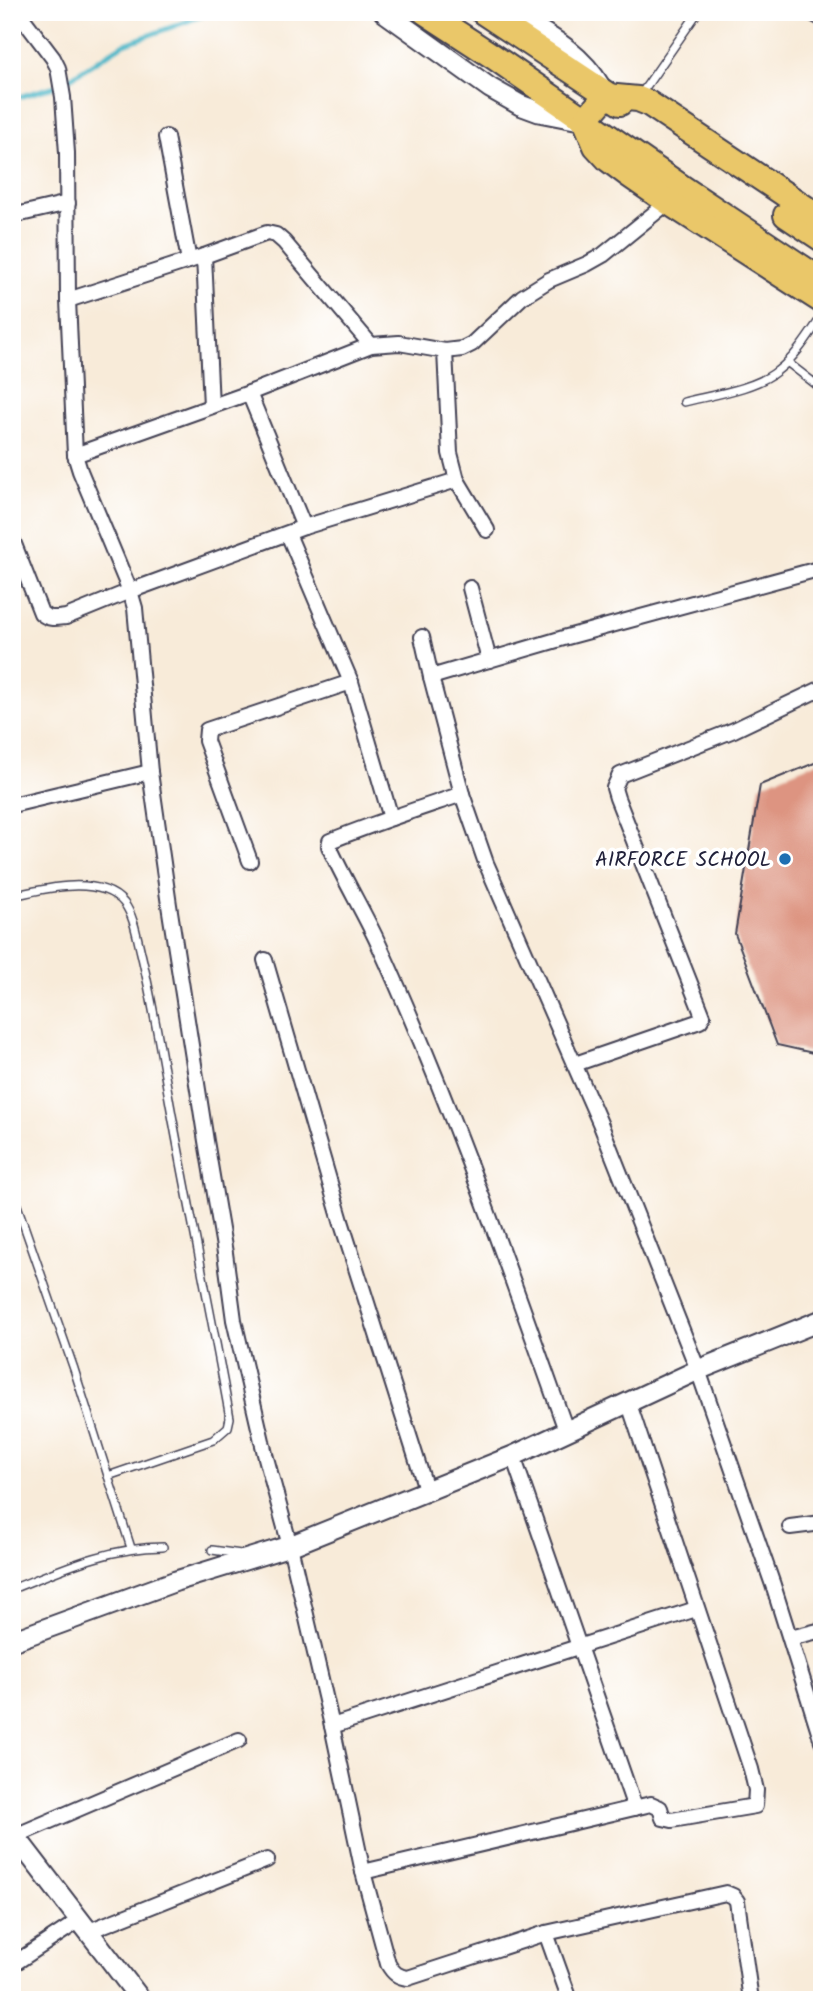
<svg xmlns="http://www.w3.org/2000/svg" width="834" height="2012" font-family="Kalam,sans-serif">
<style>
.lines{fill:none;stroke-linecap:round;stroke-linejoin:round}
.stream{stroke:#4cb7c8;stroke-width:5}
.building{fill:#dd9481}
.service-casing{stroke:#424053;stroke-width:10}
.minor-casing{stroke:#424053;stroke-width:18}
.tertiary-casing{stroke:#424053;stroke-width:23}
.trunk-casing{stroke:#424053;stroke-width:28}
.service{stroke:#fff;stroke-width:7}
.minor{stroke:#fff;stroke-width:14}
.tertiary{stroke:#fff;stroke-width:19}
.trunk{stroke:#eac769;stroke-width:24}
.poi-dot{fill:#1f6fb2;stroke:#fff;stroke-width:2.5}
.labels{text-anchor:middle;stroke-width:7;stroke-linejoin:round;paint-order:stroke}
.poi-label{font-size:21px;fill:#22223b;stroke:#fff;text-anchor:end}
</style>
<rect width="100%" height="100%" fill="#fff"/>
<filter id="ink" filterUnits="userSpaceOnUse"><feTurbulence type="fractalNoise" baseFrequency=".0143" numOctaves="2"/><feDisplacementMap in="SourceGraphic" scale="14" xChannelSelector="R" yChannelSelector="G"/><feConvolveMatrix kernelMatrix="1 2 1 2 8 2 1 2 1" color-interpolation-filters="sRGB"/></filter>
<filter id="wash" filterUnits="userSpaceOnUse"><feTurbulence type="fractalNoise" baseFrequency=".00686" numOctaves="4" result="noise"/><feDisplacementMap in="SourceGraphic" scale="28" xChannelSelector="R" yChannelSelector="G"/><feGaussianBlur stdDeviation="1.57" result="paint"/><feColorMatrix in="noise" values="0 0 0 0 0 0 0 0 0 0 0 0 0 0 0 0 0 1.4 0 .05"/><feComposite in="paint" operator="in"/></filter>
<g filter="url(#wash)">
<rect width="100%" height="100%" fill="#f8ebd9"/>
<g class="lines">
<path class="stream" d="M 12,99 L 59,85 L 122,45 L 213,12"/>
</g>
<g id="blocks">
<path class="building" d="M 822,760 L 822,1055 L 777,1045 L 735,934 L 760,785 Z"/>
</g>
</g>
<g filter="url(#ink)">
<use href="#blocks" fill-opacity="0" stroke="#424053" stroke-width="2"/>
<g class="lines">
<defs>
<g id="service">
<path d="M 802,12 L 822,23"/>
<path d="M 641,94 L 698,12"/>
<path d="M 787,362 L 822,389"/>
<path d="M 684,402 C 712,395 755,389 777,371 C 796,357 809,335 822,316"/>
<path d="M 12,896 C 42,889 100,874 124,903 C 134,916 137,937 141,953 C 153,1003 161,1054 170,1104 C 189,1209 211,1313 230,1418 L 228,1427 L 213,1440 L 108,1476"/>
<path d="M 12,1191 L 74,1369 L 131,1548"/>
<path d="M 212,1550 L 241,1554"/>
<path d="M 12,1589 C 62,1569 109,1547 163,1547"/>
</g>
<g id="minor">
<path d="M 18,12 L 53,58 L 58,68 L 63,97 L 67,153 L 68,300 L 75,455 L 80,471 L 130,591 L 135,608 L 150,772 L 169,905 L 206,1141 L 225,1253 L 234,1320 L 265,1454 L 290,1546 L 332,1726 L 363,1872 L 651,1804 L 660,1808 L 663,1818 L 672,1820 L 755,1806 L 756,1790 L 751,1769 L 629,1404"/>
<path d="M 166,137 L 189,261"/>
<path d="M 12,216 L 68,203"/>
<path d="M 204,256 L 211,406"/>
<path d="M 68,300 L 204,256 L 267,233 L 276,235 L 284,242 L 371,345"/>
<path d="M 445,351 L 450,453 L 457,480 L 487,530"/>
<path d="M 249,393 L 304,527"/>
<path d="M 75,455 L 249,393 L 371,345 L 399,343 L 445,351 L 462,349 L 472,344 L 522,297 L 549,280 L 587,264 L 603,255 L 672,199"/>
<path d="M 288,534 L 351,682 L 391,818"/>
<path d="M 12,539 L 41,613 C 49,620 56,618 66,617 L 130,591 L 304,527 L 457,480"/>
<path d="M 470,588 L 489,660"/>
<path d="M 422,637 L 431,677 L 462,794 L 486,863 L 600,1123 L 698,1370 L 773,1585 L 822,1741"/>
<path d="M 431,677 L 567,637 L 822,568"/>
<path d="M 462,794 C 418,809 374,823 330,841 L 329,846 C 344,880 364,912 379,945 C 451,1103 508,1267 566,1430"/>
<path d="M 12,805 L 150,772"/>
<path d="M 250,861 L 206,741 L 207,730 L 351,682"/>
<path d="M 265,960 L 341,1221 L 427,1492"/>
<path d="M 575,1064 L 700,1021 L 703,1016 L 617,798 L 614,788 L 620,775 L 734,730 L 822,688"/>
<path d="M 513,1456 L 635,1808"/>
<path d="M 790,1527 L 822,1523"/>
<path d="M 790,1638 L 822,1630"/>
<path d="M 332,1726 L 696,1609"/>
<path d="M 15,1836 L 239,1740"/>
<path d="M 363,1872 L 388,1964 C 393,1973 398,1977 408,1978 L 546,1933 L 726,1893 L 733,1896 L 737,1901 L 751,2000"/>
<path d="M 89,1931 L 267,1860"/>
<path d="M 546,1933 L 570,2000"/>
<path d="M 12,1965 L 80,1920"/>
</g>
<g id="tertiary">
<path d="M 384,12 L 490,88 L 520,105 L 539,112 L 580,120"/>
<path d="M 510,12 C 543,33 580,51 600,86"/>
<path d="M 12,1641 L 176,1581 L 290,1546 L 513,1456 L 698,1370 L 822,1320"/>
<path d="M 12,1832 L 141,2000"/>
</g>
<g id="trunk">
<path d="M 425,12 L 494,57 L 683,188 L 822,281"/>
<path d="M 483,12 L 620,103"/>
<path d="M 786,215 L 822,239"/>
<path d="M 822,219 L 648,103 L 638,99 L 606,96 L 585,120 L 596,146 L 609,160 L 629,175 L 668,202 L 822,301"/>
</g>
</defs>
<use href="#service" class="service-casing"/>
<use href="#minor" class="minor-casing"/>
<use href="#tertiary" class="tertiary-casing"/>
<use href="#trunk" class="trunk-casing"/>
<use href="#service" class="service"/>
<use href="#minor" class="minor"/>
<use href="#tertiary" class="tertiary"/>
<use href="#trunk" class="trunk"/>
</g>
</g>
<circle class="poi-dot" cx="785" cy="859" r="7"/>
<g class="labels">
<g class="poi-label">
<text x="771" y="866">AIRFORCE SCHOOL</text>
</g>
</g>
<rect width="834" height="2012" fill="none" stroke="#fff" stroke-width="42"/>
</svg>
